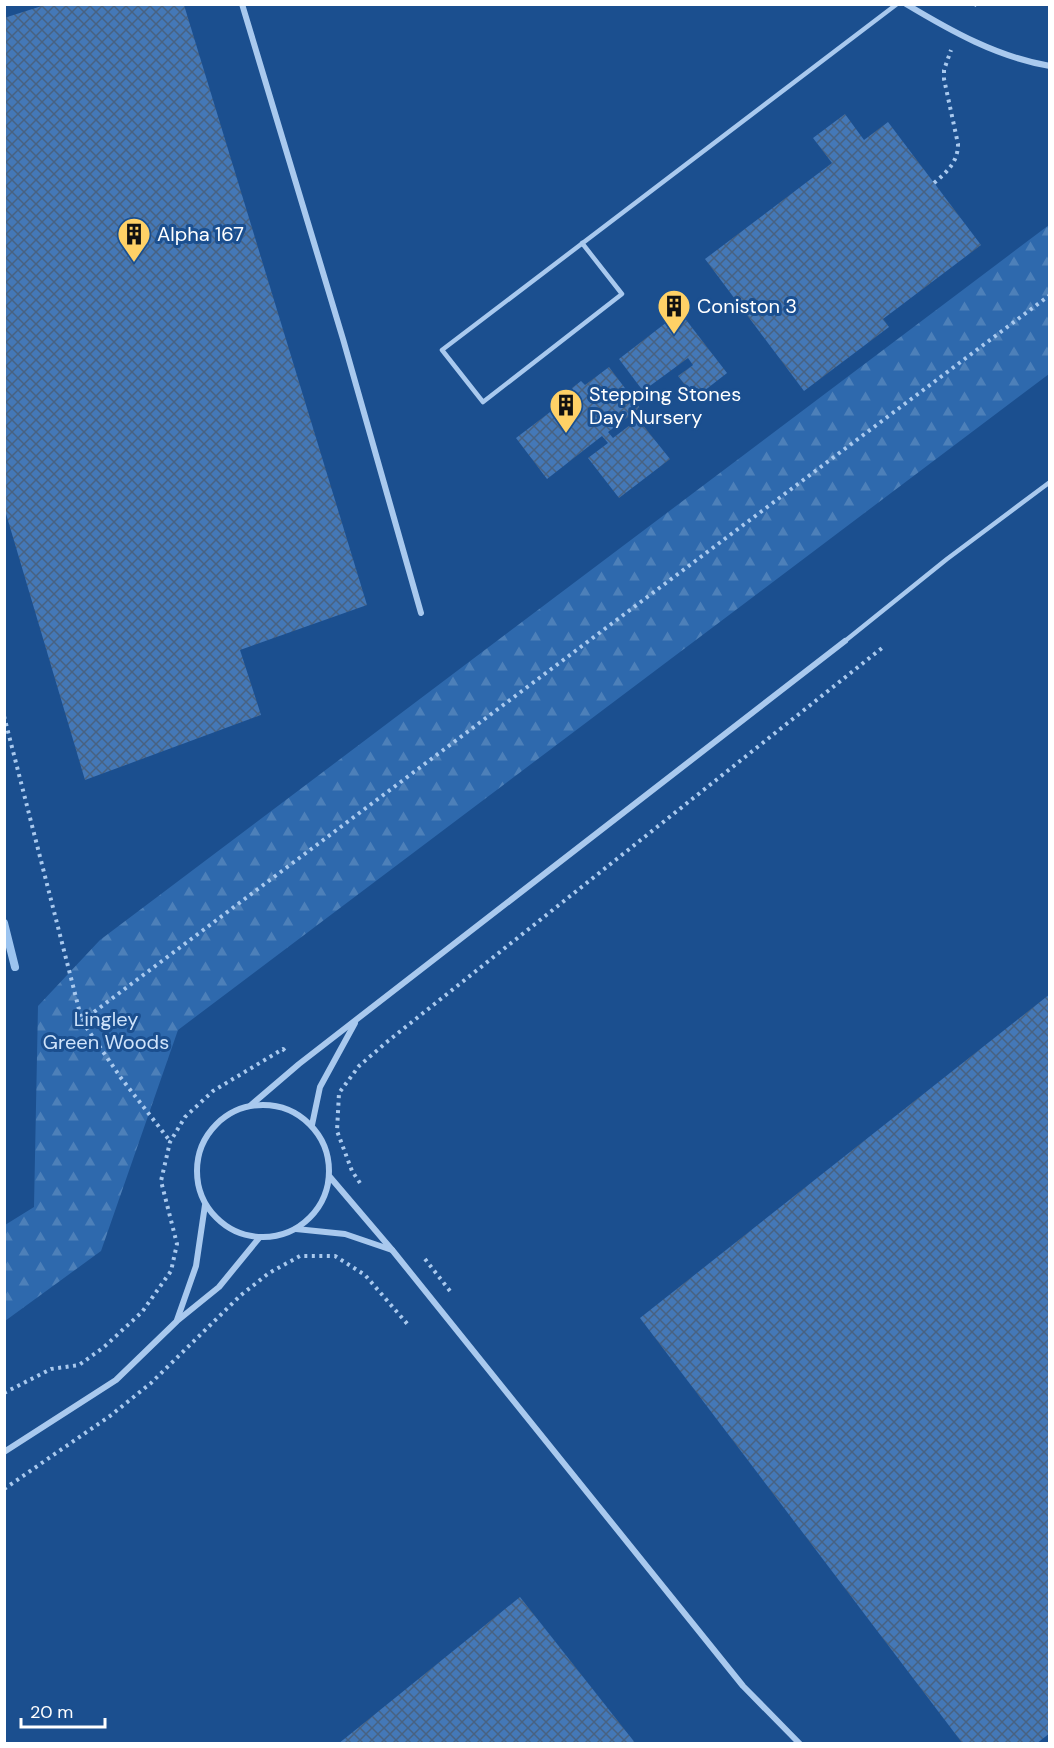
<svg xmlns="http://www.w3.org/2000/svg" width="1054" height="1748" font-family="'DM Sans',sans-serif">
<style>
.forest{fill:url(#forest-firs)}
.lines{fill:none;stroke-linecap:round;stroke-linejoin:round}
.stream{stroke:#9cc4f0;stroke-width:8}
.building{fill:url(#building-cross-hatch)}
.path{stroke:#a9c9ee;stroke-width:4;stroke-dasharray:3 4.5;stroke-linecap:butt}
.service{stroke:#a9c9ee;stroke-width:4.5}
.minor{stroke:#a9c9ee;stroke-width:6}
.labels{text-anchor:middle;stroke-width:6;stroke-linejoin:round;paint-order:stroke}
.poi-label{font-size:20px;fill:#fff;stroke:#1b4f8f;text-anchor:start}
.park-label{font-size:20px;fill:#cfe3fa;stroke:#1b4f8f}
</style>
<defs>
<pattern id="forest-firs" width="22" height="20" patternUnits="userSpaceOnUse" patternTransform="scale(1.5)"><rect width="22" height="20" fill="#2e69ad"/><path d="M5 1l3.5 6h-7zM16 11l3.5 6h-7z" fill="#4d80b9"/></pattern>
<pattern id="building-cross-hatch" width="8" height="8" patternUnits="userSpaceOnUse" patternTransform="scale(1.5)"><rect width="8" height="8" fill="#4478b7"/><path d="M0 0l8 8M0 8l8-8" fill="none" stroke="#486282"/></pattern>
</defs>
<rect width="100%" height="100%" fill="#1b4f8f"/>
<path class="forest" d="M 1049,225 L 1049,374 L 178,1030 L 101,1251 L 5,1321 L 5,1225 L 34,1207 L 38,1006 L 100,940 Z"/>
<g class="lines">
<path class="stream" d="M 4,923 L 15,967"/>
</g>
<g class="building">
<path d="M 45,5 L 184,5 L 367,605 L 240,650 L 261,715 L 85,780 L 4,507 L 4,18 Z"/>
<path d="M 845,114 L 864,140 L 888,122 L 981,245 L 883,319 L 889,327 L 804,391 L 705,259 L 832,163 L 813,138 Z"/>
<path d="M 680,312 L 727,373 L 695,398 L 678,376 L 693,365 L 688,358 L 643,391 L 619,359 Z"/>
<path d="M 609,367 L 640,408 L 608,432 L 613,438 L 638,419 L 670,459 L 619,498 L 588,458 L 608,443 L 602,436 L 547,479 L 516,438 L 575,393 L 572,388 L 581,381 L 585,385 Z"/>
<path d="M 1050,994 L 1050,1733 L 1036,1744 L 963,1744 L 640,1318 Z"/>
<path d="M 520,1597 L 636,1744 L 338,1744 Z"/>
</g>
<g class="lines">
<g class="path">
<path d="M 974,6 L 975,4"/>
<path d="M 934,183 C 947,172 958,162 958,144 L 944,79 L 944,70 L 951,50"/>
<path d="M 4,716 L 82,1021 L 121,1078 L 170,1141"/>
<path d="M 82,1021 L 1050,295"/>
<path d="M 360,1183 L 352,1171 L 337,1131 L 339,1093 L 359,1066 L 388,1041 L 882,648"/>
<path d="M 425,1259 L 450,1291"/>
<path d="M 4,1393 L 51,1369 L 79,1365 L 104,1347 L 142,1312 L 171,1271 L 177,1244 L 161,1181 L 170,1142 L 185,1117 L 213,1091 L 283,1049 L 288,1054"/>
<path d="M 4,1489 L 110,1416 L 151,1383 L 241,1295 L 269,1273 L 300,1256 L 335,1256 L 365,1275 L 410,1327"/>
</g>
<g class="service">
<path d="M 582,243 L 622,294 L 483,402 L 442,350 L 897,4"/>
<path d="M 845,641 L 947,559 L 1050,482"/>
</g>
<g class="minor">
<path d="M 242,4 L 343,339 L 421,613"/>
<path d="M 906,4 C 951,31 997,57 1050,66"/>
<circle cx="263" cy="1171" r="66"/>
<path d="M 251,1105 L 299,1064 L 845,641"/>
<path d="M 312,1125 L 320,1087 L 355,1023"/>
<path d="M 330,1177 L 393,1251 L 743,1686 L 800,1744"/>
<path d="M 296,1229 L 345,1234 L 392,1250"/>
<path d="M 177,1320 L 196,1266 L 205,1205"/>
<path d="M 4,1452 L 116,1380 L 177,1321 L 219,1287 L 259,1238"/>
</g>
</g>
<defs>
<symbol id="building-pin" viewBox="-11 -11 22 30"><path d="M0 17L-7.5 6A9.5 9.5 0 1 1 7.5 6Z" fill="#ffd166" stroke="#1b4f8f"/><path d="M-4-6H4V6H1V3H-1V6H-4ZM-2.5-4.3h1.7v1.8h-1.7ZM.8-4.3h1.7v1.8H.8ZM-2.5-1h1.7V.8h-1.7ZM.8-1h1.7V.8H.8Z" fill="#111"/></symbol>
</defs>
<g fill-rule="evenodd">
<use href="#building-pin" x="115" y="215" width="38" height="52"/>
<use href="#building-pin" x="655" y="287" width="38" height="52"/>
<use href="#building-pin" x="547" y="386" width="38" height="52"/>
</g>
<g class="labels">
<g class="poi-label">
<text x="157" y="241">Alpha 167</text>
<text x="697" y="313">Coniston 3</text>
<text x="589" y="401">Stepping Stones<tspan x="589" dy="23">Day Nursery</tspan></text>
</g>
<g class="park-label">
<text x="106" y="1026">Lingley<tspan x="106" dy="23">Green Woods</tspan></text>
</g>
</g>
<rect width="1054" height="1748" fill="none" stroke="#ffffff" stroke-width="12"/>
<path d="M21 1718v9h84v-9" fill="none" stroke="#ffffff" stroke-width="3"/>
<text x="30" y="1718" font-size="18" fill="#ffffff" stroke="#1b4f8f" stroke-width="4.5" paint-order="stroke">20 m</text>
</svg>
